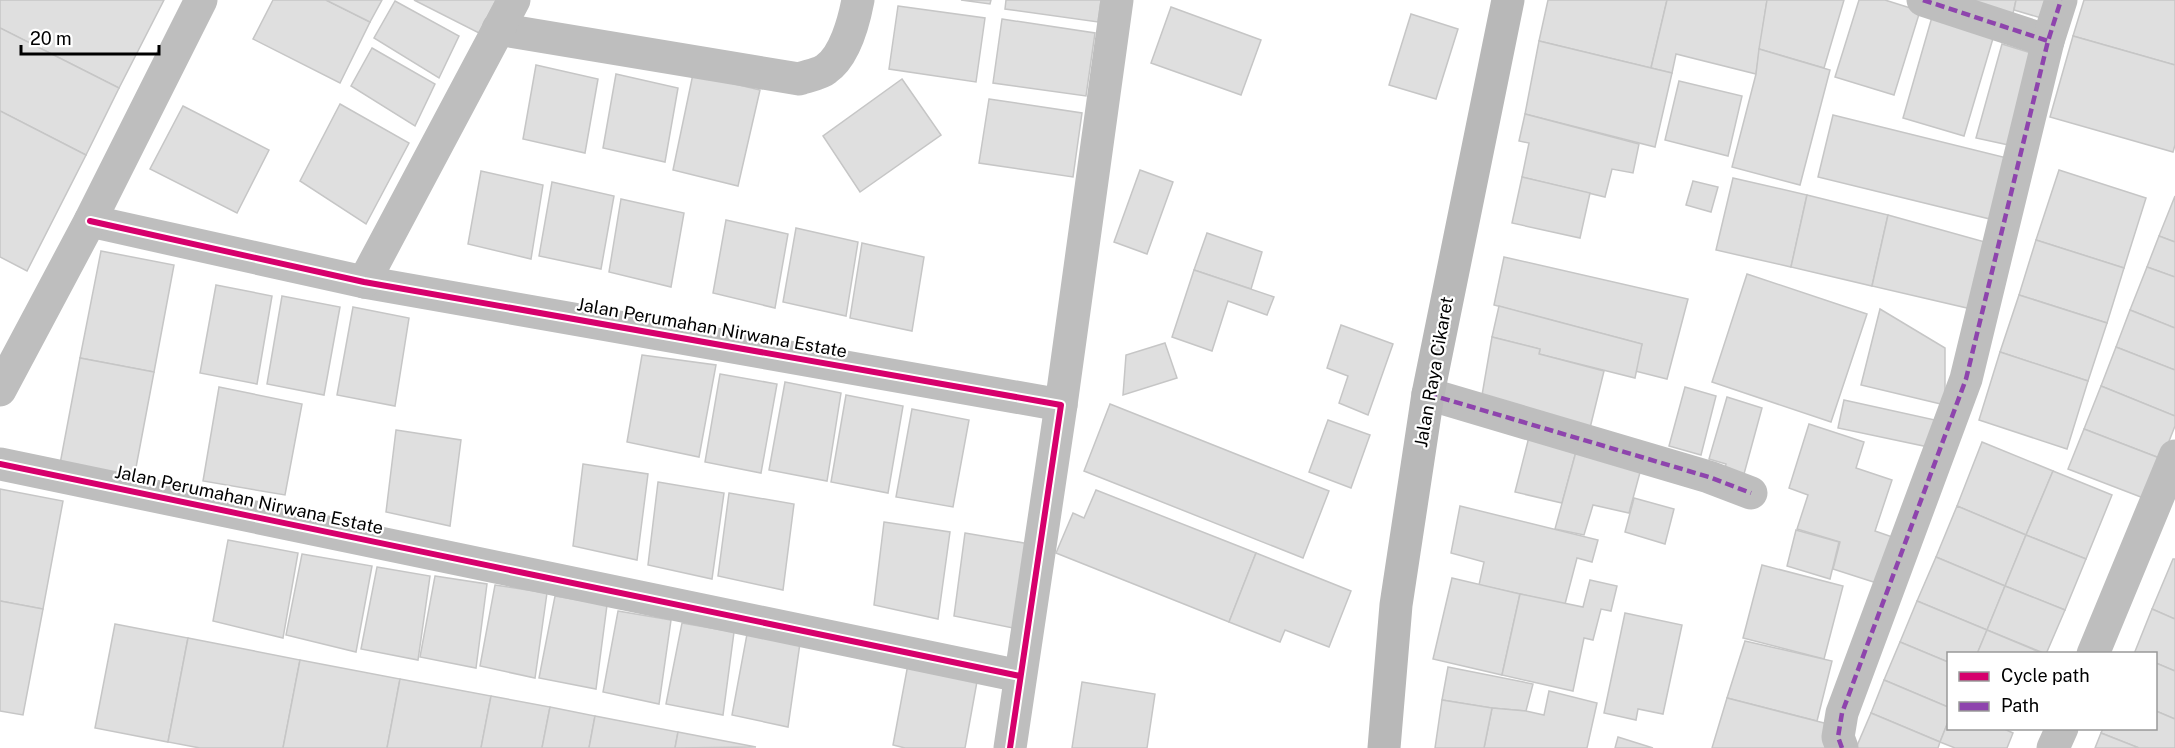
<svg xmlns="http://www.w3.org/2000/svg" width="2175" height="748" font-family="'Public Sans',sans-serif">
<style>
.building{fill:#dfdfdf;stroke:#c6c6c6;stroke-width:1.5}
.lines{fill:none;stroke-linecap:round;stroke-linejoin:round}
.minor{stroke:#bebebe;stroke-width:33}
.secondary{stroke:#b8b8b8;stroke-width:33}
.quiet{stroke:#8e44ad;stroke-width:4.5;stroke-dasharray:9 4.5;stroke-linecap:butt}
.cycleway-casing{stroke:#fff;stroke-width:10}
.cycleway{stroke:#d6006c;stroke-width:6}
.labels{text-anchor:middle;stroke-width:4.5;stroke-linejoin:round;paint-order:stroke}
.street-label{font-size:18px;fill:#000;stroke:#fff}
</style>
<rect width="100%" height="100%" fill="#fff"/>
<g class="building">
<path d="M 0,0 L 164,0 L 119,88 L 0,28 Z"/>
<path d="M 273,0 L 326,0 L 370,22 L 340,83 L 253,39 Z"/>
<path d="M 326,0 L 382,0 L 370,22 Z"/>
<path d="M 414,0 L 496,0 L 479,33 Z"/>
<path d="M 961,0 L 991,0 L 990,4 Z"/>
<path d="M 1006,0 L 1101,0 L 1098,22 L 1005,9 Z"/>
<path d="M 1548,0 L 1667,0 L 1651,68 L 1539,41 Z"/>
<path d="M 1667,0 L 1767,0 L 1756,74 L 1676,54 L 1672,73 L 1651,68 Z"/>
<path d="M 1767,0 L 1844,0 L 1824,68 L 1759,49 Z"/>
<path d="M 1859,0 L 1885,0 L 1920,11 L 1894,95 L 1835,77 Z"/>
<path d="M 1955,0 L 2016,0 L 2011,22 Z"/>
<path d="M 2016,0 L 2054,0 L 2048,20 L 2014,10 Z"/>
<path d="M 2084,0 L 2175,0 L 2175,65 L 2073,36 Z"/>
<path d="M 395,1 L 459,36 L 439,78 L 374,38 Z"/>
<path d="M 898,6 L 985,18 L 976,82 L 889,69 Z"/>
<path d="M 1171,7 L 1261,40 L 1241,95 L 1151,63 Z"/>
<path d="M 1411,14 L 1458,29 L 1436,99 L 1389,85 Z"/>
<path d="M 1932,17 L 1994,35 L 1964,136 L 1903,118 Z"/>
<path d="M 1002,19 L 1095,33 L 1086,96 L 993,83 Z"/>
<path d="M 0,28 L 119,88 L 86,155 L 0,111 Z"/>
<path d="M 2073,36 L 2175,65 L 2175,145 L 2173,152 L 2050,117 Z"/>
<path d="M 1539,41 L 1672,73 L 1655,147 L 1525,114 Z"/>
<path d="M 2002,44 L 2041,56 L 2018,147 L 1976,138 Z"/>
<path d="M 372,48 L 435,84 L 415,126 L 351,86 Z"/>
<path d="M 1759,49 L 1830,70 L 1800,185 L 1732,167 L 1756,74 Z"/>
<path d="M 536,65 L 598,79 L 585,153 L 523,139 Z"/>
<path d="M 616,74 L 678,88 L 665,162 L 603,148 Z"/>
<path d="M 693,74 L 760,90 L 738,186 L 673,170 Z"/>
<path d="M 902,79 L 941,135 L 860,192 L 823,136 Z"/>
<path d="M 1679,81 L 1742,96 L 1728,156 L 1665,140 Z"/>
<path d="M 989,99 L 1082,113 L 1073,177 L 979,163 Z"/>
<path d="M 340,104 L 409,143 L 366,224 L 300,181 Z"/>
<path d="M 183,106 L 269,150 L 237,213 L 150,169 Z"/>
<path d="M 0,111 L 86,155 L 27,271 L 0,257 Z"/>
<path d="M 1525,114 L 1639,144 L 1633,173 L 1612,169 L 1605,197 L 1522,177 L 1529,143 L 1519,141 Z"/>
<path d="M 1833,115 L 2015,160 L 1998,221 L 1818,177 Z"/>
<path d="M 1140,170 L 1173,182 L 1147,254 L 1114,242 Z"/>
<path d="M 2059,170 L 2146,198 L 2124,268 L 2036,240 Z"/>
<path d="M 481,171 L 543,185 L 531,259 L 468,244 Z"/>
<path d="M 1522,177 L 1590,193 L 1580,238 L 1512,223 Z"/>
<path d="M 1733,178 L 1807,195 L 1791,267 L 1716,250 Z"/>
<path d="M 1693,181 L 1718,187 L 1711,212 L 1686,205 Z"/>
<path d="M 552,182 L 614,196 L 601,269 L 539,256 Z"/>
<path d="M 1807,195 L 1888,215 L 1872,286 L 1791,267 Z"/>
<path d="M 2175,196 L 2175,242 L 2159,236 Z"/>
<path d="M 621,199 L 684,213 L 671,287 L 609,272 Z"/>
<path d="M 1888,215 L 1992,244 L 1980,311 L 1872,286 Z"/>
<path d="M 726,220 L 788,234 L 775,308 L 713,293 Z"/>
<path d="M 796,228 L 858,242 L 846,316 L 783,302 Z"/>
<path d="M 1207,233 L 1262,252 L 1251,289 L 1194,270 Z"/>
<path d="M 2159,236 L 2175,242 L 2175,277 L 2147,267 Z"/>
<path d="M 2036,240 L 2124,268 L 2107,323 L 2019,295 Z"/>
<path d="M 862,243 L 924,257 L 912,331 L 850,318 Z"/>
<path d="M 101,251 L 174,265 L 154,372 L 80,358 Z"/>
<path d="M 1504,257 L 1688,299 L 1667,379 L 1635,371 L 1642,344 L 1494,305 Z"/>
<path d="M 2147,267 L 2175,277 L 2175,328 L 2130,310 Z"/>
<path d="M 1194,270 L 1274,297 L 1267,315 L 1228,301 L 1212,351 L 1172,337 Z"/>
<path d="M 1747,274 L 1867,314 L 1831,422 L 1712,382 Z"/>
<path d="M 216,285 L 272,296 L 257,384 L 200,373 Z"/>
<path d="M 2019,295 L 2107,323 L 2088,381 L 2000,352 Z"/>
<path d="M 282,296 L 340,307 L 324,395 L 267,384 Z"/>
<path d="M 1499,306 L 1642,344 L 1635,378 L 1539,354 L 1540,349 L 1492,337 Z"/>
<path d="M 353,307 L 409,318 L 395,406 L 337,395 Z"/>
<path d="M 1880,309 L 1945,348 L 1945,405 L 1861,385 Z"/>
<path d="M 2130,310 L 2175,328 L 2175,370 L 2116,347 Z"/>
<path d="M 1341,325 L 1393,344 L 1368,415 L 1339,403 L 1348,376 L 1327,368 Z"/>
<path d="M 1492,337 L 1540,349 L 1539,354 L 1604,371 L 1590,428 L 1481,401 Z"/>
<path d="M 1165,343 L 1177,378 L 1123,395 L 1126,355 Z"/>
<path d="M 2116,347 L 2175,370 L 2175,416 L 2101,386 Z"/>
<path d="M 2000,352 L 2088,381 L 2067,449 L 1979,420 Z"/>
<path d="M 642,355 L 716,365 L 699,457 L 627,442 Z"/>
<path d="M 80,358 L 154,372 L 134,478 L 60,464 Z"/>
<path d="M 720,374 L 777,384 L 761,473 L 705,462 Z"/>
<path d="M 785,382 L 841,393 L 827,481 L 769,470 Z"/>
<path d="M 2101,386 L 2175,416 L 2175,426 L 2162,459 L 2084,429 Z"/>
<path d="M 219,387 L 302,404 L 285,495 L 203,481 Z"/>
<path d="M 1685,387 L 1716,396 L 1701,455 L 1669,446 Z"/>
<path d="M 846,395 L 903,406 L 888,493 L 831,482 Z"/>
<path d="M 1727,397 L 1762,408 L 1744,474 L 1725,468 L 1726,464 L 1709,459 Z"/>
<path d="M 1844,400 L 1944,422 L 1938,449 L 1838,428 Z"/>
<path d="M 1110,404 L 1329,491 L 1303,558 L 1084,471 Z"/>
<path d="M 912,409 L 969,420 L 953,507 L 896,497 Z"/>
<path d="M 1328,420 L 1370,435 L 1351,488 L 1309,472 Z"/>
<path d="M 1809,424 L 1864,442 L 1856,468 L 1892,480 L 1875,531 L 1901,540 L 1886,586 L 1833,569 L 1840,542 L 1797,529 L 1808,495 L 1789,488 Z"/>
<path d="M 2084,429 L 2162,459 L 2146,499 L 2068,469 Z"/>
<path d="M 396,430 L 461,440 L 450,526 L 386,512 Z"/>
<path d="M 1529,437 L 1577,448 L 1562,503 L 1515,492 Z"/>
<path d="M 1982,442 L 2053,471 L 2026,535 L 1957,506 Z"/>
<path d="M 1577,448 L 1642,465 L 1629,513 L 1593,505 L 1584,535 L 1555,529 Z"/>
<path d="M 583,464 L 648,474 L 637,560 L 573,546 Z"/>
<path d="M 2053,471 L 2112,495 L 2086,559 L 2026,535 Z"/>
<path d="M 658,482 L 724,493 L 712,579 L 648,565 Z"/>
<path d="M 0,489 L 63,501 L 43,609 L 0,601 Z"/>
<path d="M 1096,490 L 1256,553 L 1229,622 L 1056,553 L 1073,513 L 1084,518 Z"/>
<path d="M 729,493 L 794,504 L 783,590 L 718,576 Z"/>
<path d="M 1634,498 L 1674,509 L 1665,544 L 1625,532 Z"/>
<path d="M 1460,506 L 1598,540 L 1592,562 L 1577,558 L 1565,604 L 1479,585 L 1484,562 L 1451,553 Z"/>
<path d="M 1957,506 L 2026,535 L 2005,586 L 1936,557 Z"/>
<path d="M 884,522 L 950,532 L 938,619 L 874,605 Z"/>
<path d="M 1796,530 L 1839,542 L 1830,579 L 1787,566 Z"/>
<path d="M 965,533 L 1030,544 L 1018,629 L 954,616 Z"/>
<path d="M 2026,535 L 2086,559 L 2065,610 L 2005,586 Z"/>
<path d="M 228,540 L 298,553 L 283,638 L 213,621 Z"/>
<path d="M 1256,553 L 1351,591 L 1329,647 L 1285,630 L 1280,642 L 1229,622 Z"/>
<path d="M 302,554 L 372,566 L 356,652 L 286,635 Z"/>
<path d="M 1936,557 L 2005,586 L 1987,630 L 1917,601 Z"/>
<path d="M 2173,559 L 2175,559 L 2175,619 L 2152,609 Z"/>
<path d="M 1762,565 L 1843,586 L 1824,659 L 1743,638 Z"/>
<path d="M 377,567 L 430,576 L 418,660 L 361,649 Z"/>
<path d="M 435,576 L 487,584 L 476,668 L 420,657 Z"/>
<path d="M 1452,578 L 1520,594 L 1502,675 L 1433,659 Z"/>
<path d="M 1590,580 L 1617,586 L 1611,611 L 1601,609 L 1593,640 L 1584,638 L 1573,691 L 1502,675 L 1520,594 L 1583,607 Z"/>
<path d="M 495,585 L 547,593 L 535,678 L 480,666 Z"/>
<path d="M 2005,586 L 2065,610 L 2046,654 L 1987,630 Z"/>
<path d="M 555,596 L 607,605 L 596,689 L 539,678 Z"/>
<path d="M 0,601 L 43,609 L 23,715 L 0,711 Z"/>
<path d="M 1917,601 L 1987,630 L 1977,654 L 1948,654 L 1948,662 L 1900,642 Z"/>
<path d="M 2152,609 L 2175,619 L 2175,671 L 2156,663 L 2156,654 L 2134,654 Z"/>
<path d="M 618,611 L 671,620 L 659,704 L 603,692 Z"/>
<path d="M 1625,613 L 1682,625 L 1663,714 L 1638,709 L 1636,720 L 1604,713 Z"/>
<path d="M 682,623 L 734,632 L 723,715 L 666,704 Z"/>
<path d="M 115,624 L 188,638 L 168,742 L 95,728 Z"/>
<path d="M 1987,630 L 2044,654 L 1977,654 Z"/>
<path d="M 747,634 L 800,643 L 788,727 L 732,715 Z"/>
<path d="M 188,638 L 300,660 L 283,748 L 200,748 L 168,742 Z"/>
<path d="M 1745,641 L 1832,661 L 1817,721 L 1727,698 Z"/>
<path d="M 1900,642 L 1948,662 L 1948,707 L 1884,680 Z"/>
<path d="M 300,660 L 400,679 L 387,748 L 283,748 Z"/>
<path d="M 2156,663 L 2175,671 L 2175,719 L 2156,711 Z"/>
<path d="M 908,664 L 978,676 L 965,748 L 905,748 L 893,745 Z"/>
<path d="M 1448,667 L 1533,684 L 1526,711 L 1492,708 L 1442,700 Z"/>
<path d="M 400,679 L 491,696 L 481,748 L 387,748 Z"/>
<path d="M 1884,680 L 1948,707 L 1948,722 L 1940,742 L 1871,713 Z"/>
<path d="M 1082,682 L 1155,694 L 1147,748 L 1072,748 Z"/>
<path d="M 1549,691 L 1597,703 L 1587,748 L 1484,748 L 1492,708 L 1526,711 L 1544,715 Z"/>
<path d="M 491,696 L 550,707 L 542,748 L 481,748 Z"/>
<path d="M 1727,698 L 1832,725 L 1826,748 L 1712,748 Z"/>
<path d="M 1442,700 L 1492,708 L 1484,748 L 1435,748 Z"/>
<path d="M 550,707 L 595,716 L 589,748 L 542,748 Z"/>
<path d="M 2156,711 L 2175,719 L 2175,748 L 2139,748 L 2101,733 L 2103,728 L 2156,728 Z"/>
<path d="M 1871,713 L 1940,742 L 1938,748 L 1856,748 Z"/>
<path d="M 595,716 L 678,732 L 675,748 L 589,748 Z"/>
<path d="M 1948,722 L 1948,728 L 2002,728 L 2013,733 L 2007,748 L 1955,748 L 1940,742 Z"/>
<path d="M 678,732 L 756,747 L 675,748 Z"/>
<path d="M 2101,733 L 2139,748 L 2095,748 Z"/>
<path d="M 1618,737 L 1653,748 L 1615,748 Z"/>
</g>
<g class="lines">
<g class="minor">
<path d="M 1923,0 L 2048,41"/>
<path d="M 498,29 L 799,79 C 807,76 820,74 826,69 C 845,56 854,21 858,0"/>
<path d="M 90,221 L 364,282 L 1061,405 L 1010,748"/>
<path d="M 364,282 L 514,0"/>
<path d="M 0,390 L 90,221 L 201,0"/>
<path d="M 1428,394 L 1709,477 L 1751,493"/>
<path d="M 1061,405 L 1117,0"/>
<path d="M 0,464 L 1020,676"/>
<path d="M 2093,654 L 2175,456"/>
<path d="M 1842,748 L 1838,737 L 1842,713 L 1966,379 L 2048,41 L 2061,0"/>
<path d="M 2053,748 L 2062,728"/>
</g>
<path class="secondary" d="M 1384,748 L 1396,605 L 1428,394 L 1508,0"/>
<g class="quiet">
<path d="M 1923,0 L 2048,41"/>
<path d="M 1428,394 L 1709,477 L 1751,493"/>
<path d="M 1842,748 L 1838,737 L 1842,713 L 1966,379 L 2048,41 L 2061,0"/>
</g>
<defs>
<g id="cycleway">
<path d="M 90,221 L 364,282 L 1061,405 L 1010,748"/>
<path d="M 0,464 L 1020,676"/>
</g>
</defs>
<use href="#cycleway" class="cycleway-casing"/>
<use href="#cycleway" class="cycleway"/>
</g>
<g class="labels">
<g class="street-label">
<text transform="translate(712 328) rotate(10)" y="6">Jalan Perumahan Nirwana Estate</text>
<text transform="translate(1434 372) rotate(-80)" y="6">Jalan Raya Cikaret</text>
<text transform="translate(249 500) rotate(12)" y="6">Jalan Perumahan Nirwana Estate</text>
</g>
</g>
<rect x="1947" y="652" width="210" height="78" fill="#ffffff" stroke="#999999" stroke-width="1.5"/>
<rect x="1959" y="672" width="30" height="9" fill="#d6006c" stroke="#999999" stroke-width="1.5"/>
<text x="2001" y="682" font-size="18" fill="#000000">Cycle path</text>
<rect x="1959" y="702" width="30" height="9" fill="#8e44ad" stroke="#999999" stroke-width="1.5"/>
<text x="2001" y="712" font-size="18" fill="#000000">Path</text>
<path d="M21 45v9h138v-9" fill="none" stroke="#000000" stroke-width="3"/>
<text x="30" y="45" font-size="18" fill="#000000" stroke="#ffffff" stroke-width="4.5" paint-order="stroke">20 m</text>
</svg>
